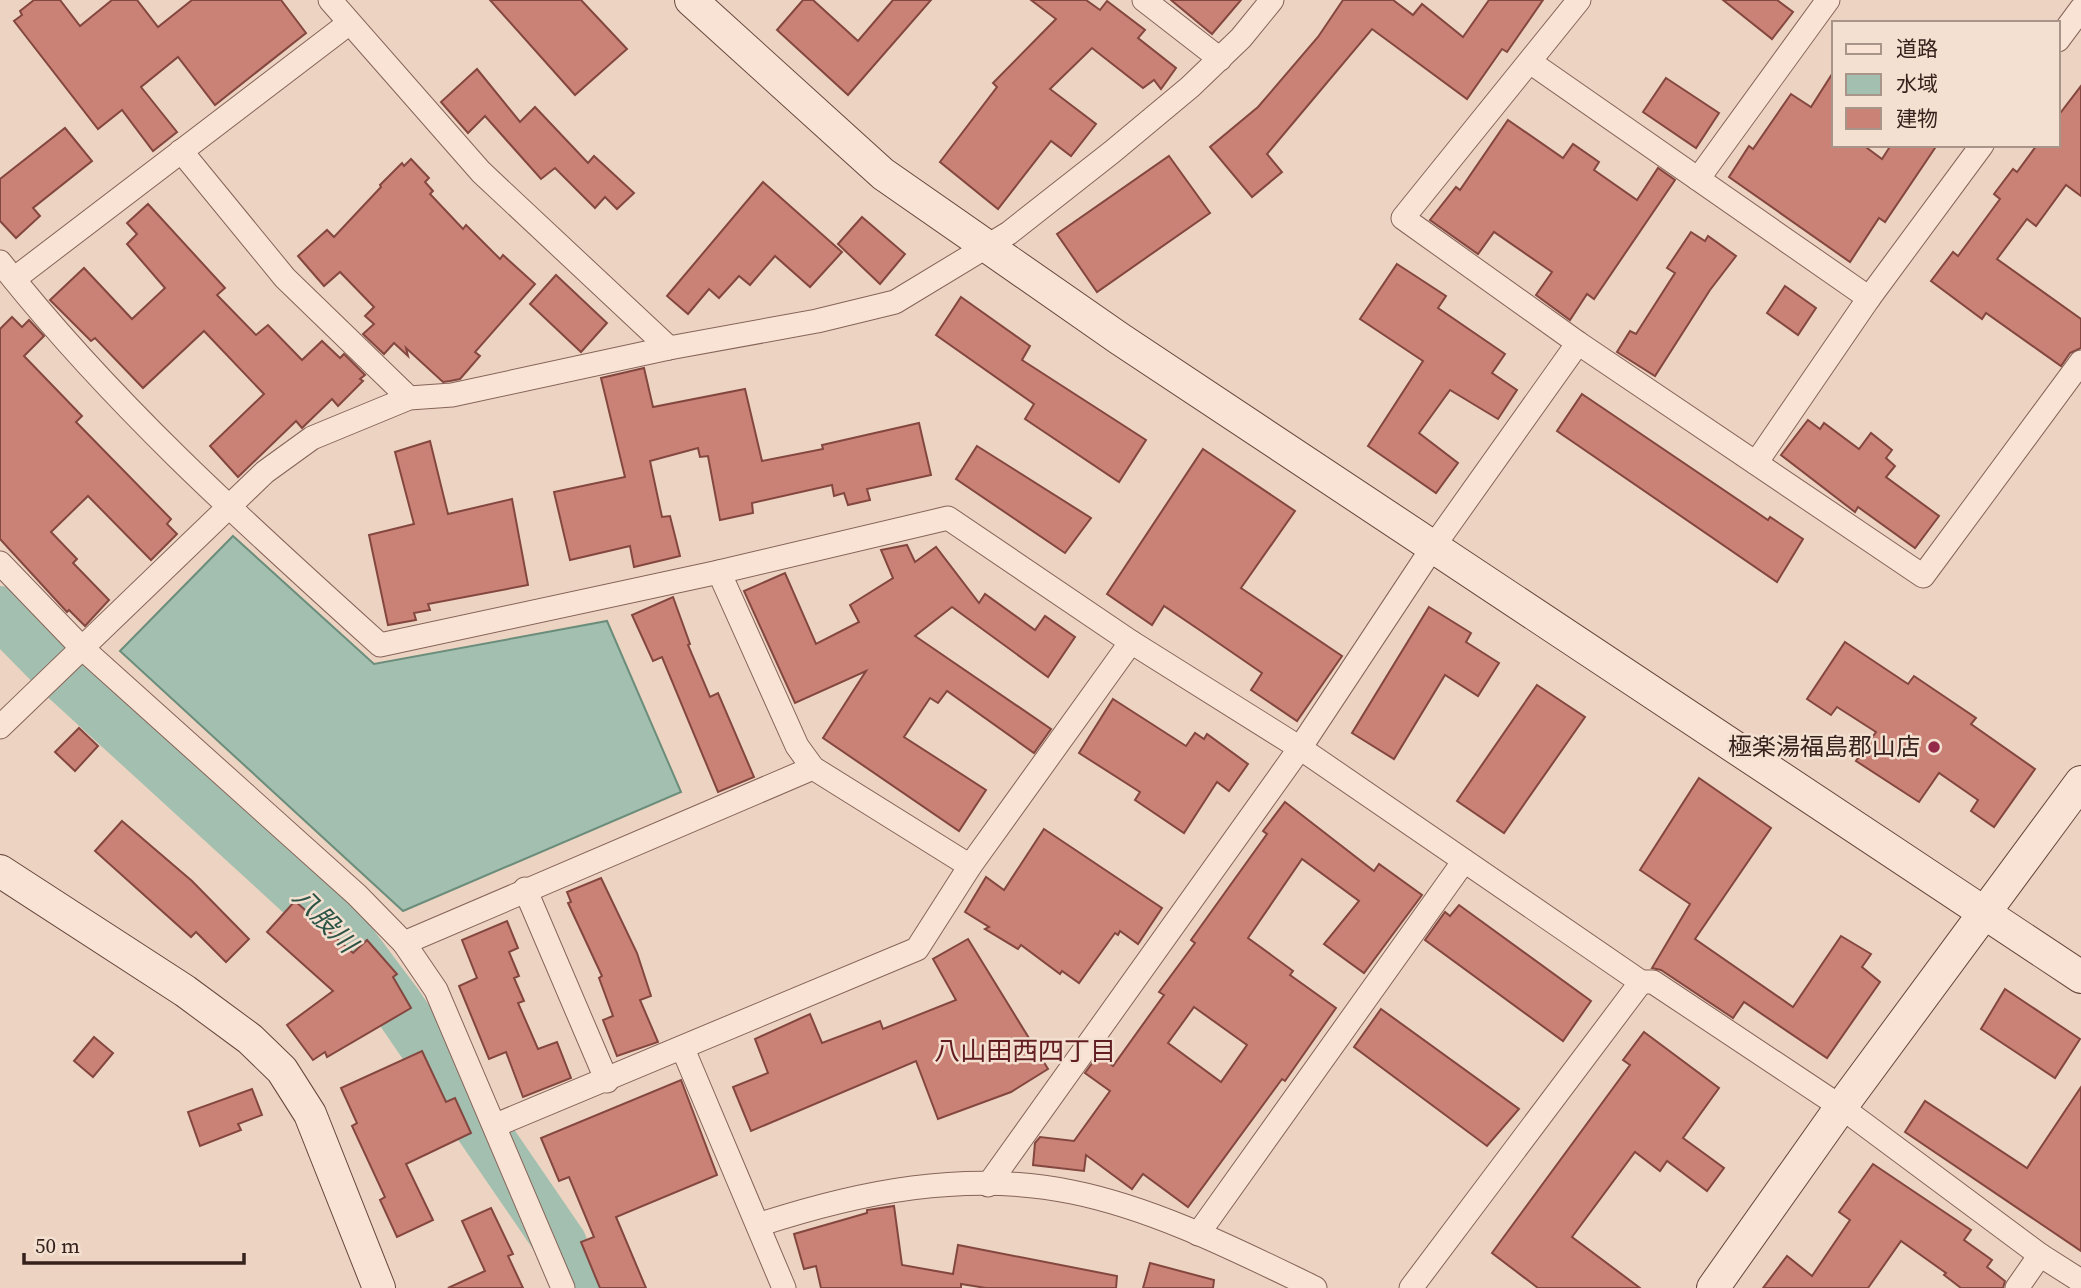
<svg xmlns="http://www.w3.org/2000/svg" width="2081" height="1288" font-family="'Source Serif 4','Noto Sans JP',serif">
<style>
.water{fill:#a3bfaf;stroke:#6b8d7b;stroke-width:2}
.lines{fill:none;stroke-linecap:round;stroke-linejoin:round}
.river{stroke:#a3bfaf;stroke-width:52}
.building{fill:#ca8277;stroke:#84473f;stroke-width:2;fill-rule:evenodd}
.street-casing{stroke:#866459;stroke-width:25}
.secondary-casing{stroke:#67463c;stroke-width:34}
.street{stroke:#f8e3d4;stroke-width:23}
.secondary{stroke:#f8e3d4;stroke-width:32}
.poi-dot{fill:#942a49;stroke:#f4e0d0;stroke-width:2.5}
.labels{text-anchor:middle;stroke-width:5;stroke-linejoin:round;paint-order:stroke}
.poi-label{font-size:24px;fill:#36221d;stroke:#f4e0d0;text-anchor:end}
.water-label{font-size:26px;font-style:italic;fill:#2c5547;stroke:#f4e0d0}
.neighbourhood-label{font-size:26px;fill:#611d22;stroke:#f4e0d0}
</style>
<rect width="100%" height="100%" fill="#edd3c1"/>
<path class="water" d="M 233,536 L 374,664 L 607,621 L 681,792 L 403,911 L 120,651 Z"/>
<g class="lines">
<path class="river" d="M 0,612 L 61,674 L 342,931 L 396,1003 L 561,1244 L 579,1288"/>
</g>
<g class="building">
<path d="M 34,0 L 60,0 L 80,26 L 112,0 L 137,0 L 158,27 L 192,0 L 281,0 L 306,33 L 215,105 L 178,57 L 141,87 L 177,132 L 153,151 L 122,110 L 98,129 L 14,21 L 22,15 L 20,11 Z"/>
<path d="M 490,0 L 581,0 L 627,49 L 575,95 Z"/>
<path d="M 803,0 L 813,0 L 858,41 L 893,0 L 931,0 L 848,95 L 777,30 Z"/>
<path d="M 1031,0 L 1086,0 L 1100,10 L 1107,1 L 1145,30 L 1138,38 L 1176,68 L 1161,89 L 1154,80 L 1143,88 L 1092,48 L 1050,89 L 1096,124 L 1071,156 L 1051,141 L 998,209 L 940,162 L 997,87 L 993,83 L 1056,19 Z"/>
<path d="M 1171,0 L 1241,0 L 1212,34 Z"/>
<path d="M 1343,0 L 1393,0 L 1413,15 L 1422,4 L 1463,37 L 1489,0 L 1543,0 L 1507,52 L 1502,49 L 1467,99 L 1372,29 L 1267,154 L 1282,172 L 1252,197 L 1210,147 L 1258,107 L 1318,37 Z"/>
<path d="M 1723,0 L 1777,0 L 1793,12 L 1772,39 Z"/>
<path d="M 477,69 L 520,122 L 535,107 L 588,163 L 594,156 L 634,193 L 617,209 L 605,197 L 595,208 L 555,168 L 541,179 L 485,116 L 468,133 L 441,102 Z"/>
<path d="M 1834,71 L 1834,145 L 1863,145 L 1882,159 L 1891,145 L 1937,145 L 1885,222 L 1879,218 L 1850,262 L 1729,177 L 1749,146 L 1753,149 L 1791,94 L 1811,107 Z"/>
<path d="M 1666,78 L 1719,113 L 1696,148 L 1643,112 Z"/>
<path d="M 2081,86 L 2081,196 L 2066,185 L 2036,226 L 2027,219 L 1997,259 L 2081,319 L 2081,348 L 2070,353 L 2061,366 L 1986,313 L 1982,319 L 1931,281 L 1953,252 L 1958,256 L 2000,199 L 1994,194 L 2013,169 L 2017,172 L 2037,145 L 2058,145 L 2058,116 Z"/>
<path d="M 1508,120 L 1563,158 L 1573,144 L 1599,162 L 1594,170 L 1637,200 L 1658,168 L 1675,180 L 1594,299 L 1587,294 L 1570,320 L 1536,295 L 1552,272 L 1494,232 L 1478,254 L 1430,220 L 1456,187 L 1460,190 Z"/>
<path d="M 65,128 L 92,161 L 33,208 L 40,216 L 16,238 L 0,221 L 0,179 Z"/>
<path d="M 1169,156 L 1210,213 L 1097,292 L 1057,234 Z"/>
<path d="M 411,159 L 429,178 L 425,182 L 433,191 L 430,194 L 463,229 L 466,225 L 500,259 L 503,255 L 535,284 L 475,352 L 480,356 L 460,379 L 450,381 L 443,382 L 406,348 L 408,356 L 394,343 L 384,354 L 363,334 L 374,324 L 365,316 L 374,307 L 340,272 L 324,286 L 298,256 L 327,230 L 334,237 L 381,187 L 380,185 L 402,163 L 404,166 Z"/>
<path d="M 763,182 L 842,252 L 810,287 L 775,256 L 750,285 L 739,276 L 719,298 L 709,289 L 688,314 L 667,296 Z"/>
<path d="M 148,204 L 225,288 L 217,295 L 256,335 L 268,325 L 302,360 L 322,341 L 340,358 L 344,354 L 365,375 L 360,379 L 363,381 L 338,406 L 332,399 L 302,428 L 296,421 L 238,477 L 210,446 L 264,394 L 204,331 L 143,388 L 95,338 L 91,341 L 50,300 L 84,268 L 132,319 L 165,288 L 127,244 L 137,234 L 127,223 Z"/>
<path d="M 862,217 L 905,254 L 880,284 L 838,244 Z"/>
<path d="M 1691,232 L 1705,241 L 1708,236 L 1736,256 L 1710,290 L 1655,376 L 1617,352 L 1630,331 L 1636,334 L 1675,273 L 1667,268 Z"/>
<path d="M 1397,264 L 1446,296 L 1438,308 L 1505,354 L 1492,373 L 1517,390 L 1498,419 L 1450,390 L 1419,433 L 1458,463 L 1436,493 L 1368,446 L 1423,361 L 1360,319 Z"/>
<path d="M 556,275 L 607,323 L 581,352 L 530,304 Z"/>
<path d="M 1785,286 L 1816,308 L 1798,335 L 1767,313 Z"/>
<path d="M 961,297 L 1030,346 L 1022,360 L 1146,440 L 1119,482 L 1025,419 L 1034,404 L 936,335 Z"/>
<path d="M 12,317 L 22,327 L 29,320 L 44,336 L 24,356 L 82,416 L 76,422 L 171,519 L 167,524 L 177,534 L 151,560 L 88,496 L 51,532 L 77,559 L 73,563 L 109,600 L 85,626 L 69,610 L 67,612 L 0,539 L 0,329 Z"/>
<path d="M 644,368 L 653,407 L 745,389 L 762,461 L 823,449 L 822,445 L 919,423 L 931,475 L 867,489 L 870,500 L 848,505 L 844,493 L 834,496 L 832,485 L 752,503 L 753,513 L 720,520 L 708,456 L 700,457 L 698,448 L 650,461 L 662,517 L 670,516 L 680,556 L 634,567 L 630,546 L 570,560 L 554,492 L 625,477 L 601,378 Z"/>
<path d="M 1582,394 L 1768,520 L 1770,517 L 1803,539 L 1777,582 L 1557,431 Z"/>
<path d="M 1808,420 L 1820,429 L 1824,423 L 1859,449 L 1871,433 L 1892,450 L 1886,458 L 1895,466 L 1886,477 L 1939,516 L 1915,548 L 1858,507 L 1855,512 L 1781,455 Z"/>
<path d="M 430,441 L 448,514 L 512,499 L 528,585 L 428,604 L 430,610 L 414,613 L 416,620 L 388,625 L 369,535 L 414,524 L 395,452 Z"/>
<path d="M 977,446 L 1091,518 L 1065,553 L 956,479 Z"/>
<path d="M 1203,449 L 1295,511 L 1241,588 L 1342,656 L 1297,721 L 1251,690 L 1262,673 L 1201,631 L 1164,606 L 1152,625 L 1107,594 Z"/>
<path d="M 907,545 L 915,562 L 936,547 L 979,603 L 985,594 L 1035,630 L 1045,616 L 1075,637 L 1048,677 L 952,607 L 915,636 L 1051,729 L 1034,753 L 947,691 L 938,703 L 930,698 L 904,737 L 986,790 L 959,831 L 823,738 L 866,671 L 795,703 L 744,591 L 785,573 L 816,644 L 859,622 L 850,605 L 893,578 L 881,550 Z"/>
<path d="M 673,597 L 690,644 L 688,645 L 710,697 L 718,693 L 754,777 L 718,792 L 662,657 L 653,661 L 632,615 Z"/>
<path d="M 1429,607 L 1471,633 L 1466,642 L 1499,663 L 1478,696 L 1445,675 L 1394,759 L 1352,733 Z"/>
<path d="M 1845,642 L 1908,684 L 1914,676 L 1976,718 L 1971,724 L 2035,769 L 1994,827 L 1971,811 L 1978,800 L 1939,773 L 1919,802 L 1856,761 L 1876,732 L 1837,707 L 1831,715 L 1807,699 Z"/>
<path d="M 1537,685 L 1585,717 L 1504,833 L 1457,801 Z"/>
<path d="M 1113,699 L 1186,746 L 1195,733 L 1204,739 L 1207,734 L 1248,764 L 1229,791 L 1217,782 L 1215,785 L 1184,833 L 1135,800 L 1140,792 L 1079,753 Z"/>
<path d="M 79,728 L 98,746 L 75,771 L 55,752 Z"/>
<path d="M 1699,778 L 1771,828 L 1695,939 L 1793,1007 L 1841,936 L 1871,954 L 1862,967 L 1880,982 L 1827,1058 L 1744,1002 L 1733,1018 L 1661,970 L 1652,968 L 1690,904 L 1640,870 Z"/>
<path d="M 1285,802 L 1374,871 L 1379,864 L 1422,895 L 1364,973 L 1324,944 L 1359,901 L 1302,859 L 1248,938 L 1293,971 L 1290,975 L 1336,1008 L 1285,1081 L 1282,1079 L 1188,1207 L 1143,1174 L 1132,1189 L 1086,1155 L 1084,1171 L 1033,1165 L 1035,1143 L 1040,1137 L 1074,1141 L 1110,1091 L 1085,1073 L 1098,1055 L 1113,1066 L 1164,995 L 1159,992 L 1195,943 L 1191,940 L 1267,834 L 1263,831 ZM 1194,1007 L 1247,1045 L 1221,1082 L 1168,1043 Z"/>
<path d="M 122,821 L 192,881 L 249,939 L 226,962 L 196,932 L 191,937 L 95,851 Z"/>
<path d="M 1044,829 L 1162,908 L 1138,944 L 1120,931 L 1118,935 L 1115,933 L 1079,983 L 1062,971 L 1060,974 L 1021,945 L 1018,949 L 985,929 L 989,927 L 965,912 L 986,877 L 1004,890 Z"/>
<path d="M 601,878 L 637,953 L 651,996 L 640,1000 L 658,1042 L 617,1056 L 603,1020 L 613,1016 L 599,978 L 602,976 L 568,903 L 571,902 L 567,892 Z"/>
<path d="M 295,901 L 353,953 L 367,940 L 397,974 L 393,977 L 411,1008 L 327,1057 L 325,1052 L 313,1060 L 287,1025 L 333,991 L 267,932 Z"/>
<path d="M 1459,905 L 1591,1001 L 1563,1041 L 1425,940 L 1445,912 L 1450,916 Z"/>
<path d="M 507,921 L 518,948 L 509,952 L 519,976 L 514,978 L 524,1001 L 518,1003 L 538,1049 L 557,1042 L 571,1078 L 523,1097 L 506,1052 L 489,1059 L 459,986 L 477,978 L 462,940 Z"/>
<path d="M 968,939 L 1048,1069 L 1011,1092 L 938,1119 L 916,1061 L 751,1131 L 733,1087 L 768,1073 L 755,1039 L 810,1014 L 822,1043 L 880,1021 L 883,1029 L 956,1000 L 933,959 Z"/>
<path d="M 2005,989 L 2080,1039 L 2055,1078 L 1981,1029 Z"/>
<path d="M 1381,1009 L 1519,1109 L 1487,1146 L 1354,1047 Z"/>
<path d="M 1644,1032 L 1719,1088 L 1683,1138 L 1724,1168 L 1707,1191 L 1667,1161 L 1660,1171 L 1635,1152 L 1572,1237 L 1640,1288 L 1538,1288 L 1492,1253 L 1630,1065 L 1623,1060 Z"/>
<path d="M 94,1037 L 113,1053 L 93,1077 L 74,1061 Z"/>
<path d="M 422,1051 L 446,1102 L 455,1098 L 471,1133 L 406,1164 L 433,1220 L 397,1237 L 380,1200 L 385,1197 L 352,1126 L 357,1123 L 341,1088 Z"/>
<path d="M 681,1080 L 717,1175 L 616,1217 L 646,1288 L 600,1288 L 581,1242 L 594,1237 L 569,1177 L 559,1181 L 541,1138 Z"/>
<path d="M 2081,1087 L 2081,1251 L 1905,1132 L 1925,1101 L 2027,1168 Z"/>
<path d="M 252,1089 L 262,1115 L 238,1124 L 241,1130 L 200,1146 L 188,1112 Z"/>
<path d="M 1873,1164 L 1971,1230 L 1964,1240 L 1992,1260 L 1987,1267 L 2005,1281 L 2003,1288 L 1961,1288 L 1944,1275 L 1946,1273 L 1901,1241 L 1868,1288 L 1763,1288 L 1787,1256 L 1812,1276 L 1850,1220 L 1839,1212 Z"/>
<path d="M 894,1206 L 902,1265 L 953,1274 L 958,1245 L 1117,1276 L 1116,1288 L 986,1288 L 961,1284 L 961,1288 L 821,1288 L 816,1266 L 804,1269 L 794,1234 L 867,1213 L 867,1210 Z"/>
<path d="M 491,1208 L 513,1254 L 508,1256 L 523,1288 L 448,1288 L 485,1271 L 462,1221 Z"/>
<path d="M 1150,1263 L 1214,1280 L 1213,1288 L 1143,1288 Z"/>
</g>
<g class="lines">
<defs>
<g id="street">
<path d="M 330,0 L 481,172 L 669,348"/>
<path d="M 1144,0 L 1220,59"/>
<path d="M 1579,0 L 1403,218 L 1578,343 L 1923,576 L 2081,362"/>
<path d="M 2058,40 L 2081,9"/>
<path d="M 1530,62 L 1869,298"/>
<path d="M 181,151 L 285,278 L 409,398"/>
<path d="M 1698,179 L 1828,0"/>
<path d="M 0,262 C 112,404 246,524 380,645 L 719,572 L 797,746 L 813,768 L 970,866"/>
<path d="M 14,279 L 348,24"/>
<path d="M 1756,463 L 1869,298 L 1982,145"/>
<path d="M 0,563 L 81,647 L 357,895 L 404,943 L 436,990 L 563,1288"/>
<path d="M 719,572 L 948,518 L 1131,642"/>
<path d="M 0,727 L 265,472 L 312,438 L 409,398 L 452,395 L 669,348 L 817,321 L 895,302 L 1009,233 L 1112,152 L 1190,87 L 1241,38 L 1272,0"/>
<path d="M 525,889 L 607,1081"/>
<path d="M 404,943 L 813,768"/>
<path d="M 1641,982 L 1653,982 L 1841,1107 L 2040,1255 L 2081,1281"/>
<path d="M 683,1049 L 784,1288"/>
<path d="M 496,1125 L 917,949 L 970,866 L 1131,642 L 1300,748 L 1641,982 L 1411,1288"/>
<path d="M 988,1185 L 1300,748 L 1433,547 L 1578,343"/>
<path d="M 758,1225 C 859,1192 965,1170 1072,1192 C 1156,1209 1238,1251 1315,1288"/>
<path d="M 1198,1234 L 1464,861"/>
<path d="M 2017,1288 L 2040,1255"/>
</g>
<g id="secondary">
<path d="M 691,0 L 883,174 L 1120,339 L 2081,977"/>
<path d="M 0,871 L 185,991 L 250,1039 L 282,1070 L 310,1114 L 379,1288"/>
<path d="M 1713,1288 L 1841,1107 L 2081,782"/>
</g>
</defs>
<use href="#street" class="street-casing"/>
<use href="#secondary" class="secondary-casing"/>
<use href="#street" class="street"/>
<use href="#secondary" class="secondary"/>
</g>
<circle class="poi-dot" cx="1934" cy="747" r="7"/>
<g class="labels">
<g class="poi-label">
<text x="1920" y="755">極楽湯福島郡山店</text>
</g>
<g class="water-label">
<text transform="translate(325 920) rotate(46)" y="9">八股川</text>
</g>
<g class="neighbourhood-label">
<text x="1025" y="1060">八山田西四丁目</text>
</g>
</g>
<rect x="1832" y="21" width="228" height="126" fill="#f4e0d0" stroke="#a89488" stroke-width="2"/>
<rect x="1846" y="44" width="35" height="10" fill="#f8e3d4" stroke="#a89488" stroke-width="2"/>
<text x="1896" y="56" font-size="21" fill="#36221d">道路</text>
<rect x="1846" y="74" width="35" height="21" fill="#a3bfaf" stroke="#a89488" stroke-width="2"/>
<text x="1896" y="91" font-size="21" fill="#36221d">水域</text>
<rect x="1846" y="108" width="35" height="21" fill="#ca8277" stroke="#a89488" stroke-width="2"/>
<text x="1896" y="126" font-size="21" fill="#36221d">建物</text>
<path d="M24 1253v10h220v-10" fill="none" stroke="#36221d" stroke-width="3.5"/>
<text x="35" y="1253" font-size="21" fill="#36221d" stroke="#f4e0d0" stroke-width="5" paint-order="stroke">50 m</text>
</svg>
